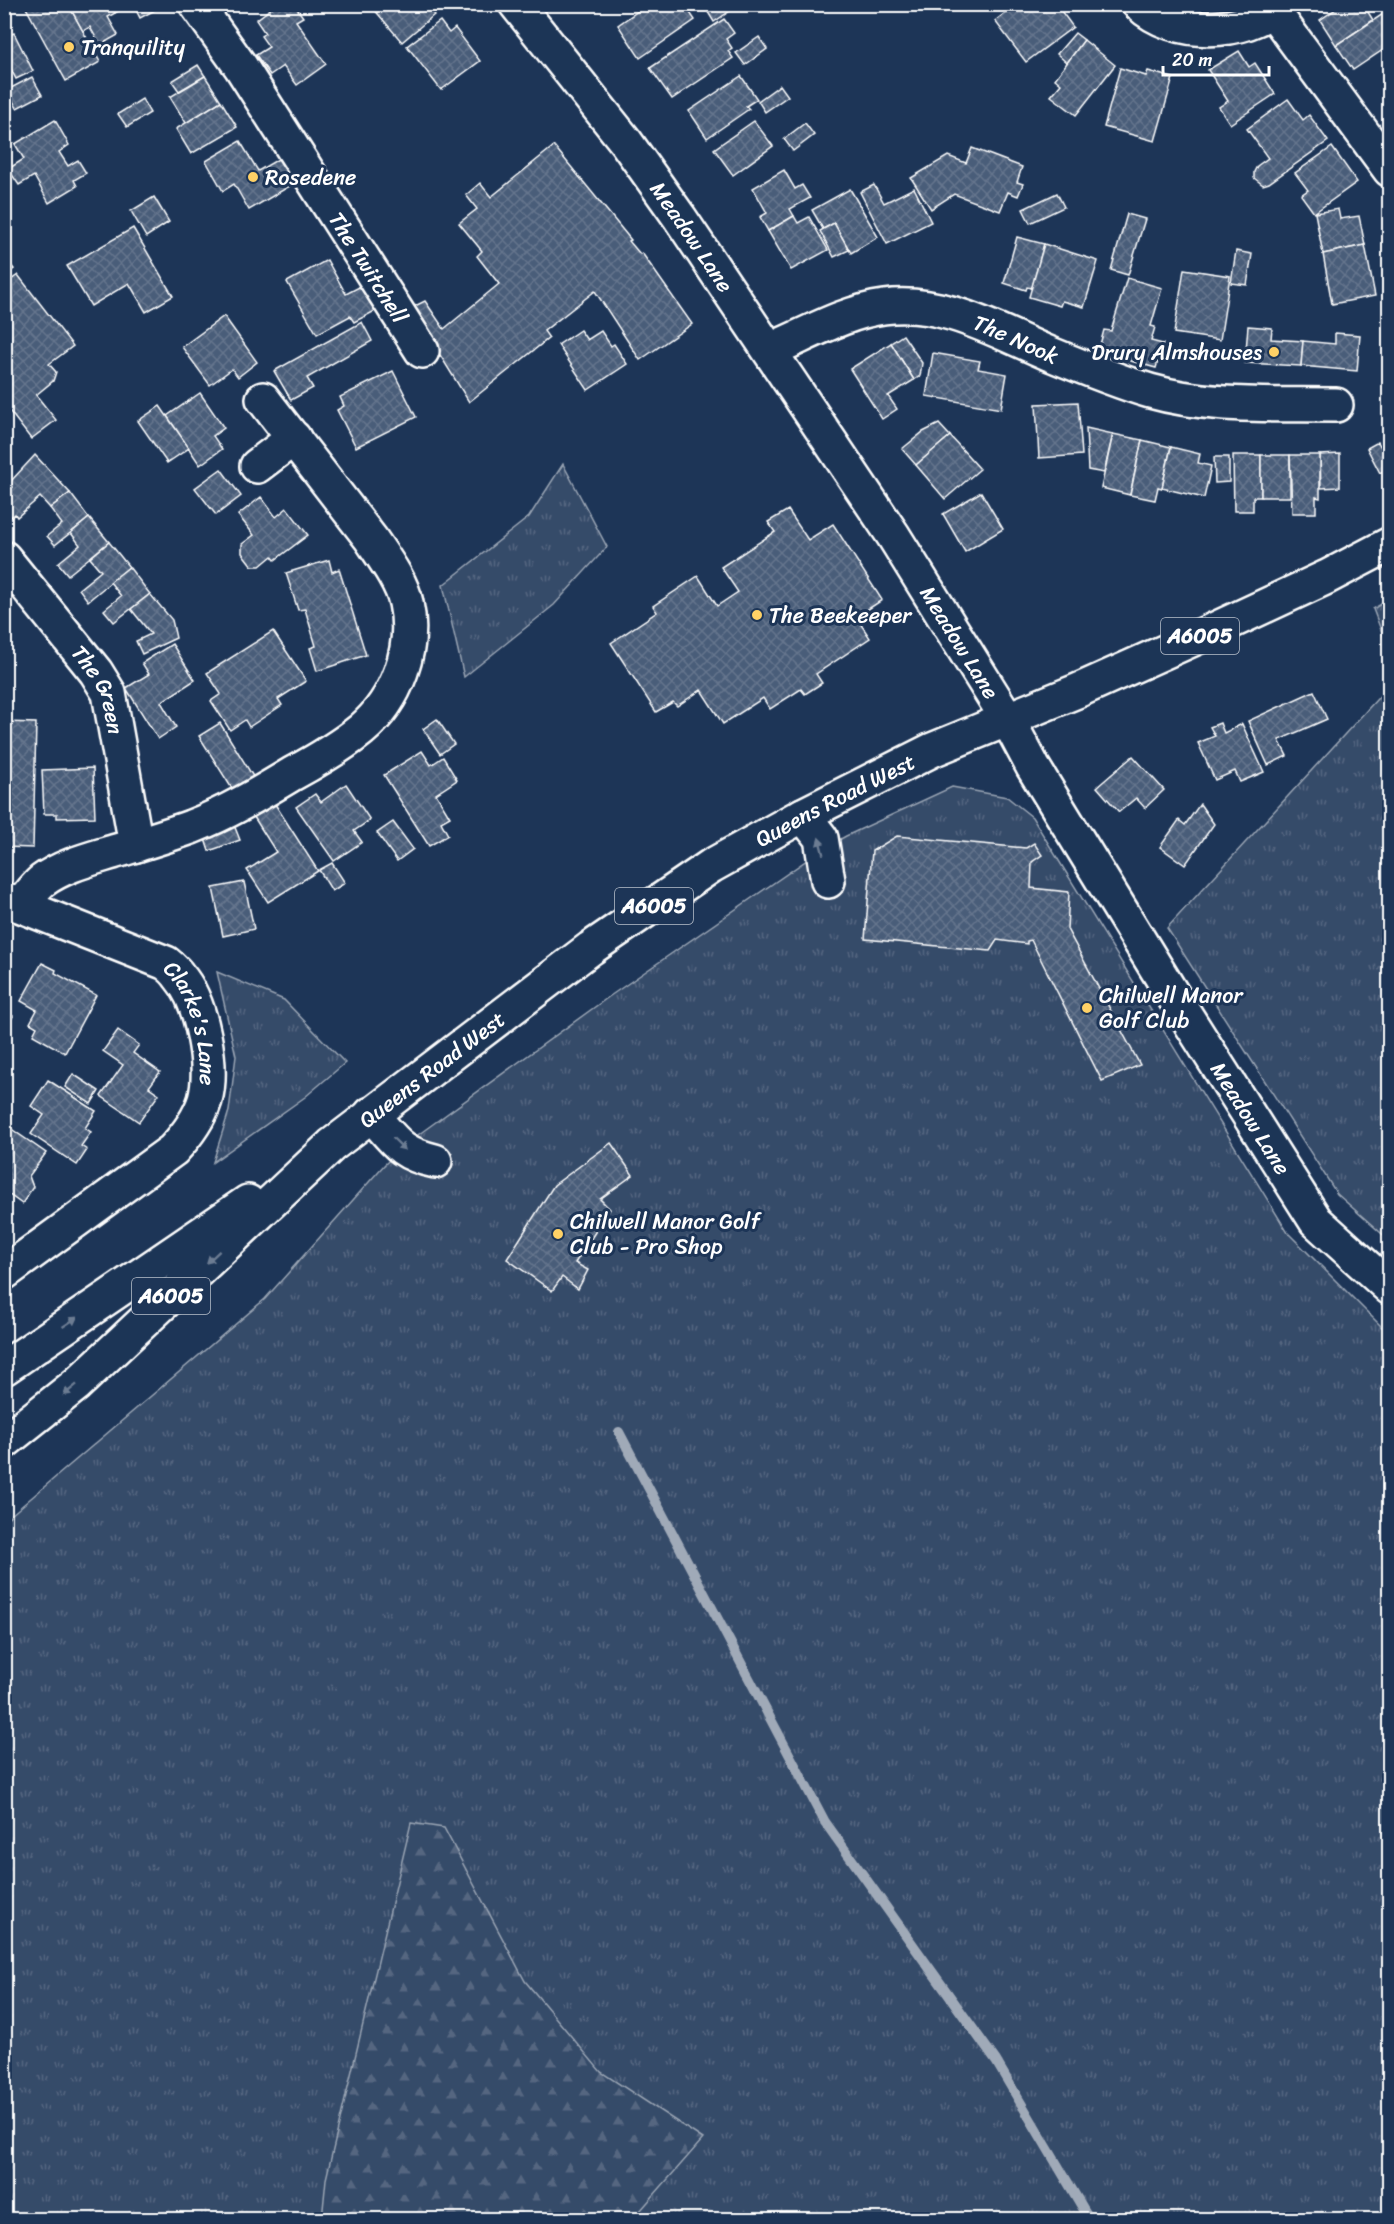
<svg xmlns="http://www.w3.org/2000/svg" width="1394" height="2224" font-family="Sriracha,sans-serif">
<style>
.grass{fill:url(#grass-tufts);stroke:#9aa5b4;stroke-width:1.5}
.forest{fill:url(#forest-firs);stroke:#9aa5b4;stroke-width:1.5}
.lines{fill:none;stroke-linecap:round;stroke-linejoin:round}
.stream{stroke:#a0aab8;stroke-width:10}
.building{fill:url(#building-cross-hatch);stroke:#fff;stroke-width:1.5}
.minor-casing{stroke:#fff;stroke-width:38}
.major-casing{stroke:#fff;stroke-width:38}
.minor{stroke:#1d3557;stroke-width:33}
.major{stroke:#1d3557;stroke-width:33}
.oneway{fill:#6c7c92}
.poi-dot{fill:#ffd166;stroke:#1d3557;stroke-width:2}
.labels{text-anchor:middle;stroke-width:6;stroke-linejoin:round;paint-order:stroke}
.shield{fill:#1d3557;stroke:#bbc2cd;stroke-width:1.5}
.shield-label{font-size:21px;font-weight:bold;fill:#fff}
.poi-label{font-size:22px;fill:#fff;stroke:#1d3557;text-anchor:start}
.street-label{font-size:22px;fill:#fff;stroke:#1d3557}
</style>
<defs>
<pattern id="grass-tufts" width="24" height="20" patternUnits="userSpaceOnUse" patternTransform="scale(1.5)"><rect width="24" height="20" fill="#364b69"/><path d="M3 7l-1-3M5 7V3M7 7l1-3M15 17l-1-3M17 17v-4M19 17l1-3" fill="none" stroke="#546680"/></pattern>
<pattern id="forest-firs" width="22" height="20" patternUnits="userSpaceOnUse" patternTransform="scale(1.5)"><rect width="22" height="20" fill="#364b69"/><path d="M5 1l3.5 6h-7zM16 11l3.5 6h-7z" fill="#546680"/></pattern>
<pattern id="building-cross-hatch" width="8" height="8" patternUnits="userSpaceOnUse" patternTransform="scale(1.5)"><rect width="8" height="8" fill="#4a5d79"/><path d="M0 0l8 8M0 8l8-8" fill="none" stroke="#65758d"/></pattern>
</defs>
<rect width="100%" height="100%" fill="#1d3557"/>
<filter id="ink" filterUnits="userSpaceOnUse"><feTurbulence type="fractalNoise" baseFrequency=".0167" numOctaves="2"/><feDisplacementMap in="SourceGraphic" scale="12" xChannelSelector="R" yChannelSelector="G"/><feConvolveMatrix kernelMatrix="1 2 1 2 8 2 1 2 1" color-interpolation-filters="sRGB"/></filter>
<g filter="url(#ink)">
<g class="grass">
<path d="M 563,464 L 607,547 L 554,605 L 464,677 L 443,585 L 529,517 Z"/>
<path d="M 1389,599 L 1389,651 L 1373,609 Z"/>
<path d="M 1389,686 L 1389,1240 L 1337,1194 L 1167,928 Z"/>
<path d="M 952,787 L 1007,797 L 1032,817 L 1288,1233 L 1389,1334 L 1389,2219 L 5,2219 L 4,1521 L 265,1299 L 385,1164 L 415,1137 L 610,996 L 823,849 L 846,836 Z"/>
<path d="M 217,972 L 284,1000 L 345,1063 L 305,1097 L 213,1162 L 229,1111 L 236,1056 Z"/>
</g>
<path class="forest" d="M 411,1823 L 444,1828 L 525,1981 L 601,2072 L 703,2139 L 633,2219 L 322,2219 L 326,2179 Z"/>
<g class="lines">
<path class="stream" d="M 619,1432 L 825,1822 L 996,2061 L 1090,2220"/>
</g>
<g class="building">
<path d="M 24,4 L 68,4 L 100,62 L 66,81 Z"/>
<path d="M 68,4 L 111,4 L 115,13 L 108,17 L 118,35 L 100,45 L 90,27 L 83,31 Z"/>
<path d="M 111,4 L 131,4 L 115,13 Z"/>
<path d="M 133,4 L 155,4 L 157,9 L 140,18 Z"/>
<path d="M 277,4 L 294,4 L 303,17 L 296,21 L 326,64 L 297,85 L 283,66 L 270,75 L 256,55 L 269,47 L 261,36 L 265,33 L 256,20 Z"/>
<path d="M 377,4 L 425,4 L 434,15 L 402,42 L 373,8 Z"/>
<path d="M 648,4 L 684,4 L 695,20 L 640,58 L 618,25 Z"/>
<path d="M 712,4 L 736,4 L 737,6 L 714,22 L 706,9 Z"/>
<path d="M 1017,4 L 1056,4 L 1073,27 L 1026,62 L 995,21 Z"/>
<path d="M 1343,4 L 1363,4 L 1373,20 L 1336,45 L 1320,20 Z"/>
<path d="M 1383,14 L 1390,23 L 1390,45 L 1353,70 L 1336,45 Z"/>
<path d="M 724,19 L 734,33 L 726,39 L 732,48 L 728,51 L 733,58 L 672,99 L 650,68 Z"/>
<path d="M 440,21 L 449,33 L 455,28 L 480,61 L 441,90 L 407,46 Z"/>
<path d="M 14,33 L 33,71 L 16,79 L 4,56 L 4,37 Z"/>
<path d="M 1075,33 L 1084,40 L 1067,63 L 1057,54 Z"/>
<path d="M 759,37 L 767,49 L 745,65 L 736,53 Z"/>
<path d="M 1084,40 L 1115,65 L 1076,115 L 1051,96 L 1061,84 L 1055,79 Z"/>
<path d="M 1239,51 L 1249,67 L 1255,63 L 1275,94 L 1230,124 L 1219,107 L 1228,101 L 1208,70 Z"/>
<path d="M 198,65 L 205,76 L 179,91 L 172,81 Z"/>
<path d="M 1120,68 L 1146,76 L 1148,71 L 1173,78 L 1155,141 L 1104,127 Z"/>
<path d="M 205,76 L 221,101 L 186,123 L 170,97 Z"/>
<path d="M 741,76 L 757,99 L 746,106 L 749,109 L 707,138 L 689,111 Z"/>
<path d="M 32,77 L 42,95 L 17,108 L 7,90 Z"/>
<path d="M 780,85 L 788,96 L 765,112 L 758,101 Z"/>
<path d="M 142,99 L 150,113 L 127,127 L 118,114 Z"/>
<path d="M 1288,99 L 1303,120 L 1309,115 L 1328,141 L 1269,183 L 1263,185 L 1254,178 L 1254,172 L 1257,166 L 1268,158 L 1247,129 Z"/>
<path d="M 221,101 L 237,127 L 191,154 L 176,129 Z"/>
<path d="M 55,120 L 69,145 L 59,152 L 68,166 L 78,160 L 86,173 L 74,180 L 77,186 L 49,203 L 34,176 L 19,185 L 8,169 L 24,159 L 15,144 Z"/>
<path d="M 754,121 L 773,146 L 733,175 L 714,149 Z"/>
<path d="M 805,123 L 814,135 L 793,151 L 784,139 Z"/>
<path d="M 240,141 L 258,171 L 280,158 L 295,183 L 249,210 L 234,184 L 223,191 L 206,161 Z"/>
<path d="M 554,146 L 631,240 L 629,241 L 640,254 L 642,253 L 692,324 L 640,360 L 595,291 L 544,331 L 549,338 L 469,402 L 411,308 L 425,301 L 444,329 L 499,284 L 477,256 L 482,251 L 459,223 L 477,209 L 466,195 L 480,183 L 491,197 Z"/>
<path d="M 1332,147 L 1357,182 L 1314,213 L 1301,195 L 1308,190 L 1295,173 Z"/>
<path d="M 972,148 L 1022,167 L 1017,182 L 1023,184 L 1018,196 L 1008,192 L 1000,211 L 954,194 L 931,209 L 911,178 L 948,156 L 966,163 Z"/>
<path d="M 784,170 L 795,189 L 802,185 L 810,198 L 790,209 L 794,216 L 768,231 L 760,217 L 767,213 L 753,188 Z"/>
<path d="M 874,185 L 884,203 L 914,188 L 931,222 L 887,244 L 860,192 Z"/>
<path d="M 850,189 L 878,237 L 851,253 L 834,223 L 823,229 L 812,210 Z"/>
<path d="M 1057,193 L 1064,207 L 1030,223 L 1023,209 Z"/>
<path d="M 154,197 L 169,222 L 146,237 L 131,211 Z"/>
<path d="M 1338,209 L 1340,219 L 1359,216 L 1365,245 L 1323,254 L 1315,213 Z"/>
<path d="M 1127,214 L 1145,219 L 1128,275 L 1111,270 Z"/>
<path d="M 794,216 L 798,223 L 809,217 L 828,250 L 791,270 L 768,231 Z"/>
<path d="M 834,223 L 849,250 L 834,257 L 820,231 Z"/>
<path d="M 133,228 L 173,296 L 146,312 L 129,283 L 91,306 L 67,266 Z"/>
<path d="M 1017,237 L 1044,244 L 1032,288 L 1027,287 L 1026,290 L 1004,283 Z"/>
<path d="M 1044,244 L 1098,261 L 1084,307 L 1062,301 L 1060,306 L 1029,297 Z"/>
<path d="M 1365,245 L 1375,296 L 1332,304 L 1323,254 Z"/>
<path d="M 1236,251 L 1252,254 L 1247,285 L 1231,283 Z"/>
<path d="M 4,257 L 14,269 L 4,276 Z"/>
<path d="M 327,260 L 346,294 L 363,285 L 377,310 L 354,322 L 350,316 L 317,334 L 287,282 Z"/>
<path d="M 1184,269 L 1230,276 L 1220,340 L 1174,333 Z"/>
<path d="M 18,275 L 73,346 L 49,364 L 56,372 L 53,381 L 36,395 L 56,420 L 31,439 L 4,404 L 4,285 Z"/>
<path d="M 1127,278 L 1162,288 L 1151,326 L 1155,327 L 1151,341 L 1163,344 L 1156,368 L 1098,352 L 1104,330 L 1111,331 Z"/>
<path d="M 224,316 L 257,362 L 238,377 L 232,369 L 210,385 L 182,347 Z"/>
<path d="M 362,322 L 372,341 L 307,378 L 313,388 L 291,400 L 274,371 Z"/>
<path d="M 1248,326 L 1272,328 L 1271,339 L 1303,341 L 1301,366 L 1245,363 Z"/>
<path d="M 580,330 L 587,340 L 601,331 L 611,346 L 614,344 L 627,364 L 588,390 L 558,345 Z"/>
<path d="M 1335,333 L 1360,335 L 1357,371 L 1301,366 L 1303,341 L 1335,344 Z"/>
<path d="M 903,335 L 922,363 L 920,376 L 914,380 L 891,343 Z"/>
<path d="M 891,343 L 914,380 L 888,396 L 897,409 L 882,419 L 850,369 Z"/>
<path d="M 933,353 L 980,361 L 978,369 L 1007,374 L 1001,409 L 926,396 Z"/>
<path d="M 393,371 L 416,417 L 356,447 L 337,410 L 344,406 L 340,397 Z"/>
<path d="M 200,393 L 224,428 L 213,436 L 222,449 L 200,465 L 167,416 Z"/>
<path d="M 1078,402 L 1082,455 L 1039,458 L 1036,404 Z"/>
<path d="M 160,406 L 189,448 L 167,463 L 138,421 Z"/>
<path d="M 939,424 L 950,436 L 916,465 L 902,449 L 923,432 Z"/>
<path d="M 1086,428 L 1113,434 L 1104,473 L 1088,470 Z"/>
<path d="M 1113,434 L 1142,440 L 1130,495 L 1101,488 Z"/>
<path d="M 950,436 L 980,469 L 945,499 L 916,465 Z"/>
<path d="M 1142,440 L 1171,447 L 1162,488 L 1158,487 L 1155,500 L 1130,495 Z"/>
<path d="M 1378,442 L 1390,463 L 1390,467 L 1380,473 L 1367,448 Z"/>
<path d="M 1171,447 L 1200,454 L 1198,463 L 1211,466 L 1204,498 L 1162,488 Z"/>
<path d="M 1340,454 L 1340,487 L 1321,488 L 1320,455 Z"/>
<path d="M 35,455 L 70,493 L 50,508 L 40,497 L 17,517 L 15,514 L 11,517 L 4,509 L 4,494 L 13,487 L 10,482 Z"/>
<path d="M 1233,455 L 1261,455 L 1261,497 L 1253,497 L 1253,511 L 1234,511 Z"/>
<rect x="1261" y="455" width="29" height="42"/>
<path d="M 1290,455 L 1320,455 L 1320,498 L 1316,497 L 1316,513 L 1292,513 Z"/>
<path d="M 1214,457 L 1229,457 L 1229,482 L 1215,483 Z"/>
<path d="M 221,469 L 241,496 L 216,515 L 195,488 Z"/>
<path d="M 981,492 L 1003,529 L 965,552 L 943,514 Z"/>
<path d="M 70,493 L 89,518 L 55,545 L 47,536 L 62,524 L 50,508 Z"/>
<path d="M 261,497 L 276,517 L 287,508 L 308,535 L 275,560 L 272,556 L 260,566 L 252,566 L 242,553 L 242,544 L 254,535 L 238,515 Z"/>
<path d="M 788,510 L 808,540 L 833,524 L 882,600 L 856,617 L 870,638 L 816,674 L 822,683 L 805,694 L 801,689 L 770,709 L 763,698 L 723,724 L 701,690 L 677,706 L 673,702 L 656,712 L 611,643 L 657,612 L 653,606 L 698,576 L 717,606 L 738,592 L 721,567 L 775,532 L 768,522 Z"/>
<path d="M 89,518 L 109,542 L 68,575 L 58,563 L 80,545 L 71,533 Z"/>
<path d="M 109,542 L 129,567 L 88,601 L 79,589 L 101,571 L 90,558 Z"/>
<path d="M 329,560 L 332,572 L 339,569 L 366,655 L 317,671 L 310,648 L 316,646 L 305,609 L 298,610 L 286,573 Z"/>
<path d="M 129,567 L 150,594 L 114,622 L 104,610 L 121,596 L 110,582 Z"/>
<path d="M 150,594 L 172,620 L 176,638 L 142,654 L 136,641 L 151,634 L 131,609 Z"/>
<path d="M 273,631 L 306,681 L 278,699 L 282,705 L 249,727 L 245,720 L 230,730 L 211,701 L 221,694 L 207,673 Z"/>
<path d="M 172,644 L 195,680 L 161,702 L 176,727 L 158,739 L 126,688 L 149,674 L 142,663 Z"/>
<path d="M 1314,691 L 1327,719 L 1279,740 L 1287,756 L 1268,765 L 1248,721 Z"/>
<path d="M 437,719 L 454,744 L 440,754 L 423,729 Z"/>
<path d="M 4,722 L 36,723 L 33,848 L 4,847 Z"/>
<path d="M 220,723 L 257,783 L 236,795 L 199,736 Z"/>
<path d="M 1220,723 L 1224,733 L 1242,724 L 1264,772 L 1240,782 L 1235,771 L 1215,780 L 1198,743 L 1215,736 L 1210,727 Z"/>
<path d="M 422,751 L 431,765 L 443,757 L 457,780 L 436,794 L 450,817 L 441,822 L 448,835 L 429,846 L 384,775 Z"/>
<path d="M 1133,756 L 1164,790 L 1145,808 L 1136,798 L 1119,812 L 1097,787 Z"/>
<path d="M 93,768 L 95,817 L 57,818 L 57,814 L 44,814 L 42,770 Z"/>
<path d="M 346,784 L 370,820 L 354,831 L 362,842 L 334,861 L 296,807 L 315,794 L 321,802 Z"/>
<path d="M 273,801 L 318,871 L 268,902 L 247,870 L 276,852 L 252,814 Z"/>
<path d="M 1200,804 L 1214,824 L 1185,865 L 1160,847 L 1179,820 L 1185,825 Z"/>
<path d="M 393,822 L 413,849 L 397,861 L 377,833 Z"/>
<path d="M 234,825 L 240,840 L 209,851 L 204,836 Z"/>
<path d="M 897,836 L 1026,848 L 1034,843 L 1042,855 L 1032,862 L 1031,888 L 1069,892 L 1067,929 L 1140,1065 L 1102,1081 L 1031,940 L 1027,941 L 1027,944 L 997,940 L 990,951 L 865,939 L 872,851 Z"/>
<path d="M 332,863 L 345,883 L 332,891 L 319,870 Z"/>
<path d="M 244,882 L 254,929 L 223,936 L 213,888 Z"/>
<path d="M 42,963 L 56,970 L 55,973 L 96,995 L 65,1053 L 33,1035 L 37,1027 L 30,1023 L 37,1010 L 21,1001 Z"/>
<path d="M 4,1012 L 13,1016 L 4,1031 Z"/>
<path d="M 118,1030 L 139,1045 L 133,1053 L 160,1072 L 149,1087 L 159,1094 L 139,1122 L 101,1096 L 123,1065 L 103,1051 Z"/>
<path d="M 73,1074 L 99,1091 L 91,1104 L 65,1087 Z"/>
<path d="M 48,1080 L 96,1111 L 85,1128 L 91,1132 L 81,1146 L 87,1150 L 77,1165 L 31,1134 L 44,1115 L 31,1106 Z"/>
<path d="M 10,1128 L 46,1153 L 29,1176 L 33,1187 L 22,1204 L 4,1191 L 4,1135 Z"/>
<path d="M 611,1143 L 633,1175 L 600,1199 L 610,1209 L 575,1263 L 588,1270 L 578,1289 L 562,1277 L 552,1291 L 507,1259 L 554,1185 Z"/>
</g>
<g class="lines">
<defs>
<g id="minor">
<path id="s1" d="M 196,4 L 241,67 L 422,351"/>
<path id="s2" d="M 516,4 L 626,142 L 680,218 L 893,535 L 1007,718 L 1033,767 L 1169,989 L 1316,1221 L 1390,1288"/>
<path d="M 1139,4 C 1175,38 1244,36 1280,4"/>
<path d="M 1273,11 L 1390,170"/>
<path id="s3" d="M 770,350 C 806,335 845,312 884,307 C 943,299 996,331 1048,353 C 1082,367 1116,381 1150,391 C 1210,408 1275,404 1336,405"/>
<path d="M 257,466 L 294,438"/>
<path id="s4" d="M 4,558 L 96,672 L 109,693 L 136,845"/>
<path d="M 803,815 L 821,838 L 828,881"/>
<path id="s5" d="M 4,899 L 166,963 C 171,967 176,971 179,976 C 202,1002 214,1067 205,1100 C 199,1119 186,1136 173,1150 L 4,1273"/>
<path d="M 21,905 C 28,897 34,888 42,881 C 62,866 90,859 113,852 C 139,844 166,836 191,827 C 227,813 259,794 292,774 C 316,761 340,747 361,730 C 397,700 416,648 406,603 C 402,582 383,557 371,539 L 263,399"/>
<path d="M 371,1114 C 395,1141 399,1153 435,1161"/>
</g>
<g id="major">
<path d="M 4,1368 L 248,1202"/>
<path id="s6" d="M 4,1442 L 77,1384 L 332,1145 L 591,948 L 711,866 L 803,815 L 932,750 L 1077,691 L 1211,631 L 1327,577 L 1390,544"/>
</g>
</defs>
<use href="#minor" class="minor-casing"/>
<use href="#major" class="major-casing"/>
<use href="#minor" class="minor"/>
<use href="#major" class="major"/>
</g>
<defs><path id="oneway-solid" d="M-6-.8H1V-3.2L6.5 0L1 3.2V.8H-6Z" transform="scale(1.5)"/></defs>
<g class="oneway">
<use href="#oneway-solid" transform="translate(821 846) rotate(-105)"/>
<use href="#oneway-solid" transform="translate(399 1144) rotate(44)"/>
<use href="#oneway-solid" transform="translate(213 1257) rotate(137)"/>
<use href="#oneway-solid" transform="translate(70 1322) rotate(-34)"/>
<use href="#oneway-solid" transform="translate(70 1390) rotate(141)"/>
</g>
</g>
<g class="poi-dot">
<circle cx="69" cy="47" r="6"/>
<circle cx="253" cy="177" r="6"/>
<circle cx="1274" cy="352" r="6"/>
<circle cx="757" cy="615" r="6"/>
<circle cx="1087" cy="1008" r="6"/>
<circle cx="558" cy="1234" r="6"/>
</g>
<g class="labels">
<g class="shield">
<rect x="1161" y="618" width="78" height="36" rx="4.5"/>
<rect x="615" y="888" width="78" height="36" rx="4.5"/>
<rect x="132" y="1278" width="78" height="36" rx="4.5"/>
</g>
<g class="shield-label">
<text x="1200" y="643">A6005</text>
<text x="654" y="913">A6005</text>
<text x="171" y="1303">A6005</text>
</g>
<g class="poi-label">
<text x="81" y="55">Tranquility</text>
<text x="265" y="185">Rosedene</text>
<text x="1262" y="360" text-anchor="end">Drury Almshouses</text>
<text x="769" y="623">The Beekeeper</text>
<text x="1099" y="1003">Chilwell Manor<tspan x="1099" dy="25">Golf Club</tspan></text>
<text x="570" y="1229">Chilwell Manor Golf<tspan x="570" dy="25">Club - Pro Shop</tspan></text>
</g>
<g class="street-label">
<text dy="8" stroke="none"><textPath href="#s2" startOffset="292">Meadow Lane</textPath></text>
<text dy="8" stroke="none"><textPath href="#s1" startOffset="315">The Twitchell</textPath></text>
<text dy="8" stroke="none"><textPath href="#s3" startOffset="260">The Nook</textPath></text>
<text dy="8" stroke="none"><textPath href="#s2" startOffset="778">Meadow Lane</textPath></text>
<text dy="8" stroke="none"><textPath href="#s4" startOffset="164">The Green</textPath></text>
<text dy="8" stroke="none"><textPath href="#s6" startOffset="1054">Queens Road West</textPath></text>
<text dy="8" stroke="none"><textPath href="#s5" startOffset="242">Clarke's Lane</textPath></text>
<text dy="8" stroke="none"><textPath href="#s6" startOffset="568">Queens Road West</textPath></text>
<text dy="8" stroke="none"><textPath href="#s2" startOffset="1336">Meadow Lane</textPath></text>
</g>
</g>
<rect width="1394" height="2224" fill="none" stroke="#1d3557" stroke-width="24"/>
<rect x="12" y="12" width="1370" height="2200" fill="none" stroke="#fff" stroke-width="2" filter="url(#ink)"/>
<path d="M1163 66v9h106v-9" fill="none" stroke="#ffffff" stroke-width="3"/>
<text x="1172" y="66" font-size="18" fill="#ffffff" stroke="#1d3557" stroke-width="4.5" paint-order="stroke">20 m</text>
</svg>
